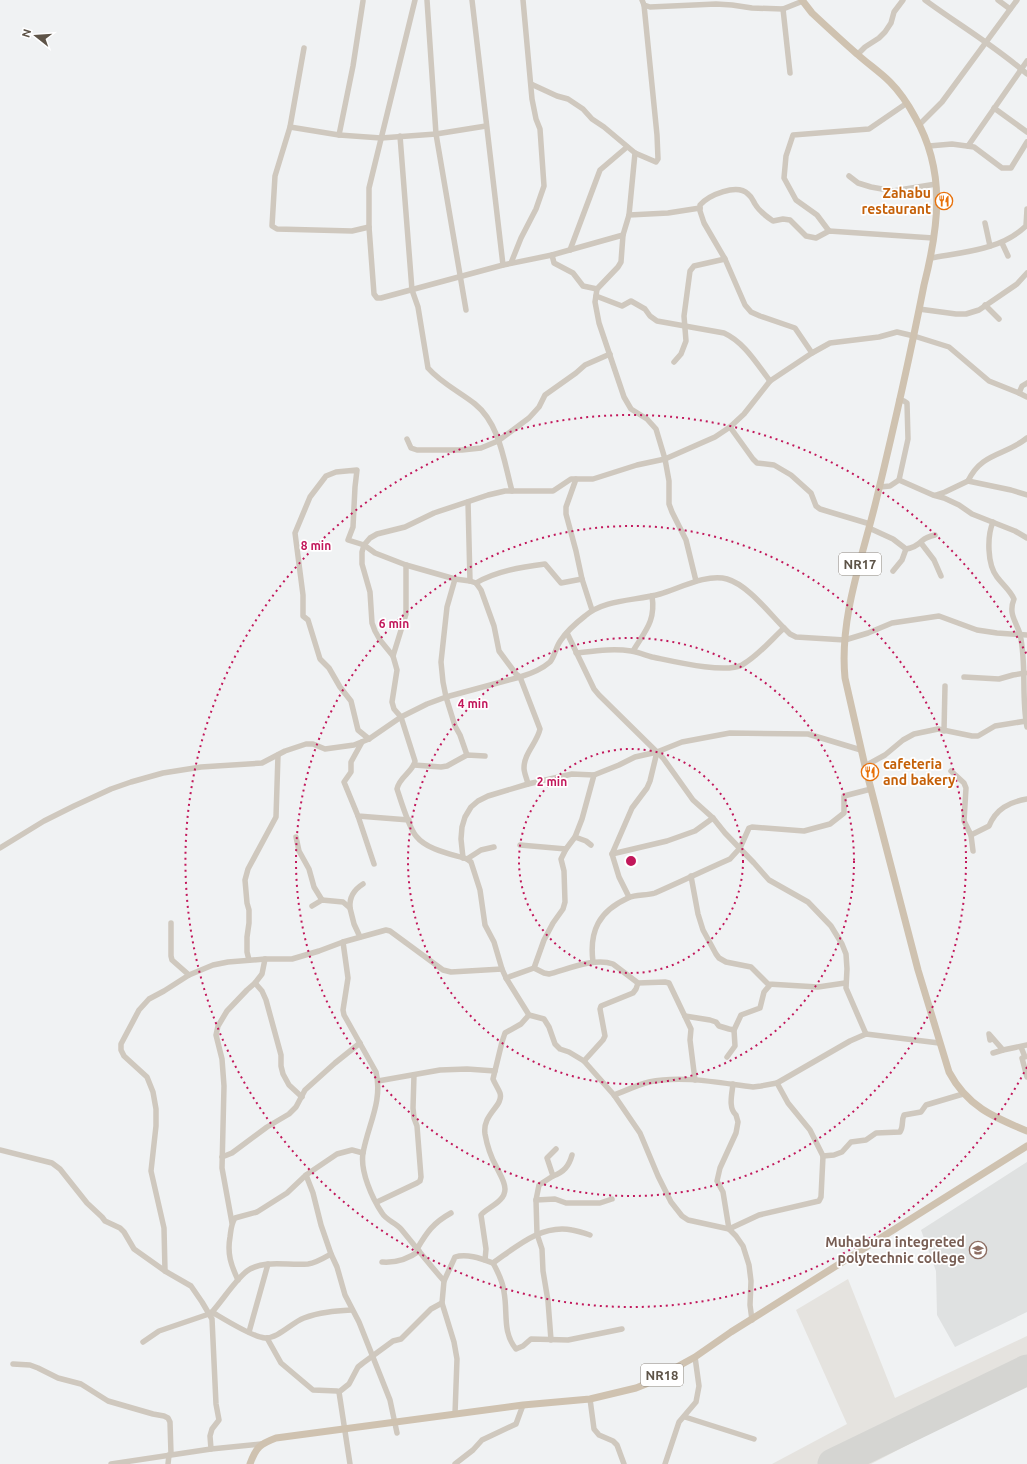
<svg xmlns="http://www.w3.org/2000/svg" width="1027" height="1464" font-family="Ubuntu,sans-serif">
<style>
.education{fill:#dfe1e1}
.airport{fill:#e5e3df}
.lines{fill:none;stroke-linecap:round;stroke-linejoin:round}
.runway{stroke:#d5d5d2;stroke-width:31}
.minor{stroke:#cfc8be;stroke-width:5.5}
.major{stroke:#cfc2b0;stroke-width:7}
.ring{fill:none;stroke:#c2185b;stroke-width:2;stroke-dasharray:2 4}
.labels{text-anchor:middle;stroke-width:3.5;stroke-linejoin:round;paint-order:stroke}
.shield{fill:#fff;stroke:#8e877f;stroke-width:1}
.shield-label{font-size:13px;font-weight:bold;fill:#5e5448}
.food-label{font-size:14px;font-weight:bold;fill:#c56008;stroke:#fff;text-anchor:end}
.education-label{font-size:14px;font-weight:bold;fill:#785e54;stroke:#fff;text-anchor:end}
.centre{fill:#c2185b;stroke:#fff;stroke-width:2}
.ring-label{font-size:12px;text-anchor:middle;font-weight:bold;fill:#c2185b;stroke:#fff;stroke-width:3.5;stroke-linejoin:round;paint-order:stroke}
</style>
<rect width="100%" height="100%" fill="#f0f2f3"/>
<path class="education" d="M 1027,1162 L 1027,1312 L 955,1347 L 937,1315 L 936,1271 L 921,1230 Z"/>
<path class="airport" d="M 848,1279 L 895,1398 L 1027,1336 L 1027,1383 L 871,1464 L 772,1464 L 847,1424 L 796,1310 Z"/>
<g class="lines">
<path class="runway" d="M 833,1464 L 1027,1370"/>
<g class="minor">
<path d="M 415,0 L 369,188 L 369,227 L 374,294 L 377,298 L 381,298 L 503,265 L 552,255 L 623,235 L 629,215 L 668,213 L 700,208"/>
<path d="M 427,0 L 436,134 L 466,310"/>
<path d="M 472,0 L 503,265"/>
<path d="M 642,0 L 644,5 L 650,7 L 716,4 L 732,5 L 752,8 L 783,9 L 803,1"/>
<path d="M 925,0 C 959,25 995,46 1027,74"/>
<path d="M 998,0 L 1010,9"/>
<path d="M 783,9 L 790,73"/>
<path d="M 304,48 L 290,127 L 275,176 L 272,226 L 277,229 L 352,231 L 369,227"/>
<path d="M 858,54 L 865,47 L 879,38 L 885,32 L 891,23 L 894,12 L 903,0"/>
<path d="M 531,84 L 557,96 L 568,99 L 583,109 L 592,119 L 604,127 L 635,153 L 656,162 L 658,159 L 657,135 L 644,5"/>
<path d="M 994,108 L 1027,132"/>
<path d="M 919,125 L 942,102 L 1017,0"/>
<path d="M 290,127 L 339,135 L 381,138 L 436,134 L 486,126"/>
<path d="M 339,135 L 353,66 L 363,1"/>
<path d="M 400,136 L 412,290 L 418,307 L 428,368 C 441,383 460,392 475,404 C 500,424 504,462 512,491"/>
<path d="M 929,146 L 952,144 L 974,147 L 1002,168 L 1011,168 L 1027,142"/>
<path d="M 968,146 L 1027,61"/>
<path d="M 849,176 L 858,183 L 871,187 L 893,191 L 936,184"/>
<path d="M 629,215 L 635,153"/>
<path d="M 985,223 L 990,246"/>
<path d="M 829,231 L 817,215 L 796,200 L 784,178 L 786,156 L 793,135 L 869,129 L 907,103"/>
<path d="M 623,235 L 621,262 L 618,267 L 597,289 L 595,302 L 599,323 L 624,397 L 631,409 L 647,419 L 656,429 L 665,459 L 669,481 L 669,504 L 672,512 L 686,540 L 696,581"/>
<path d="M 1002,243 L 1008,256"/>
<path d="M 570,250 L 600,170 L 627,147"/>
<path d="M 552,255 L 554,263 L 573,273 L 583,286 L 597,289"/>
<path d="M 931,258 C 964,252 1001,250 1026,226 L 1027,209"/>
<path d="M 511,263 L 521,238 L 536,209 L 544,186 L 540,129 L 536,119 L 532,99 L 523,0"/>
<path d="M 596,296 L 622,306 L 631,301 L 645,309 L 650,316 L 657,321 L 724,333 C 744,342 757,364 770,381"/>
<path d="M 985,305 L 999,319"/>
<path d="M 919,309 L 956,314 L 966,314 L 979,310 L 1017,284 L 1027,273"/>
<path d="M 812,353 L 795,328 L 760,316 L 751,312 L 745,305 L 725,259 L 704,223 L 700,211 L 700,205 C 709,195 737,183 748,194 C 752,197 753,201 755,204 C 759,211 767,217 773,221 L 783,219 L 790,220 L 806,236 L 816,238 L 829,231 L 933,238"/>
<path d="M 674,362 L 681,354 L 686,341 L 684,316 L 690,271 L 694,266 L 725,259"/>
<path d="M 1019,393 L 1022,386 L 1027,383"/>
<path d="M 899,400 L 904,401 L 907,403 L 908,439 L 899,480 L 933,495 L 944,498 L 959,505 L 972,514 L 1015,531 L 1027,538"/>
<path d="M 730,427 L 753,459 L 757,463 L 774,465 L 791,475 L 811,493 L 816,506 L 820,509 L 870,524"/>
<path d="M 407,439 L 411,448 L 417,450 L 462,450 L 481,448 L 498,441 L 529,418 L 539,407 L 545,395 L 576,373 L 585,365 L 610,354"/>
<path d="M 576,479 L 566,507 L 566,514 L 576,551 L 582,579 L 592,610"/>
<path d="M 968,481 C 982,452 1005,456 1027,438"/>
<path d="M 880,487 L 890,486 L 899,480"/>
<path d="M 936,495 L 945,492 L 968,481 L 1011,490 L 1027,495"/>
<path d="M 468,502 L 470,581"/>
<path d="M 993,522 C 987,536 987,564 997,577 C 1003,585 1010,590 1014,599 C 1008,614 1016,621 1020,634 C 1027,665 1021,697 1027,727"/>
<path d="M 869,528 L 893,539 L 906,549 L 902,560 L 893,571"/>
<path d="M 921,543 L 934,560 L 941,576"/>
<path d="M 906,549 C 913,548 917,546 923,540 C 925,538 931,536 935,535"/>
<path d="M 406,565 L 406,614 L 393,656 L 397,670 L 392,702 L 394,709 L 401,717 L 415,761 C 413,772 399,777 397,789 C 401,801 409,828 416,836 C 427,850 451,854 467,859 L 471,862 L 480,890 L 485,925 L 494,942 L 502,969 L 506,978 L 529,1015 L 544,1019 L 549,1027 L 555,1044 L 560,1049 L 569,1052 L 584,1061 L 614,1095 L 640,1133 L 658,1176 L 671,1202 L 682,1216 L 688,1220 L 729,1229 L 736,1236 L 743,1246 L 749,1265 L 751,1281 L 750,1305 L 752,1320"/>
<path d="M 455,579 L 447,607 L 441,662 L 443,682 L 446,697 L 455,726 L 460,735 L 467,755"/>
<path d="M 476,583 C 496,571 522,567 545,564 L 561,583 L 582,579"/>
<path d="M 567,633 L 594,689 L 599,695 L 663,758 L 693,800 L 713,818 L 725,833 L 754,863 L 769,880 L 808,902 L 831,926 L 842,944 L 846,954 L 847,969 L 846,988 L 866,1034"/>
<path d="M 633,651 C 645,631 656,621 652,596"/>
<path d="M 576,653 C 594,651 613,648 631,651 C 638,652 645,655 652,657 C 672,661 724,674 742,665 C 758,656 771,640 784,628"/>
<path d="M 393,656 L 380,640 L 375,631 L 372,623 L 370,592 L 362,564 L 362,552 L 364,545 L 370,538 L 377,534 L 405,527 L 434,513 L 488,495 L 505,491 L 553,491 L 571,479 L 593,479 L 637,465 L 665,459 L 715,437 L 730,427 L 744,414 L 770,381 L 812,353 L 830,343 L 879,337 L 897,332 L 914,336 L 949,347 L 989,381 L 1019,393 L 1027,397"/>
<path d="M 964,677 L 999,679 L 1013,675 L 1025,673"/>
<path d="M 944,731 L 945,686"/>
<path d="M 369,739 L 358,730 L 351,701 L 340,687 L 329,668 L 320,659 L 308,620 L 303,616 L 303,595 L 295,533 L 310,497 L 326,476 L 336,472 L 357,470 L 355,487 L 353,527 L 348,540 L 364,545 L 375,553 L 406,565 L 455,579 L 470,581 L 476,583 L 481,590 L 494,626 L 499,651 L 516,674 L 520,677 L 540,729 C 537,743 524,753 524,768 C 524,773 527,779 528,784"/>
<path d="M 362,742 L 351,762 L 351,772 L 344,782 L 358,816 L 409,820"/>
<path d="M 414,765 L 441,767 L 447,766 L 467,755 L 485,756"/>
<path d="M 865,766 L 885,755 L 903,740 L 914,734 L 938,729 L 972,736 L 978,736 L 995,726 L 1026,721"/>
<path d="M 951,771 L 964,783 L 966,788 L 964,821 L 971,835 L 973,851"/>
<path d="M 358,816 L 374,864"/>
<path d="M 971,835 L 989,826 C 996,809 1009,802 1027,799"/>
<path d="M 296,837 L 299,851 L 309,869 L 314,887 L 322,900"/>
<path d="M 575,837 L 586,841 L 591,845"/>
<path d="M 520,845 L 566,849"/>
<path d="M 0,848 L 44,821 L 74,806 L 111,789 L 131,782 L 163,773 L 201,767 L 262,763 L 285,751 L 306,744 L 313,744 L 325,749 L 354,745 L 369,739 L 401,717 L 427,704 L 446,697 L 520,677 C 530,674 542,669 550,662 C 555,656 556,646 561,640 C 567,631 576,623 585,616 C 605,599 635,601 660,594 C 678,589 707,573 727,579 C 748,585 769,613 784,628 L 790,634 L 796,637 L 845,640 L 868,633 L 892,623 L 939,616 L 977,630 L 997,633 L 1027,635"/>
<path d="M 612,854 L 667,841 L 695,831 L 713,818"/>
<path d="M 463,858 L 461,839 L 462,827 L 465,817 L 471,807 L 478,801 L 488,796 L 528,784 L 572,774 L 594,775 L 619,765 L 635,757 L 657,752 L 682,742 L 730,733 L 808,734 L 861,750"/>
<path d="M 467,859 L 481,850 L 494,847"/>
<path d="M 691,876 L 698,914 L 703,930 L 716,954 L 719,958 L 726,962 L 751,967 L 768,984 L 818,987 L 845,983"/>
<path d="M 629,897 L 619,877 L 612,854 L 632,808 L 647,788 L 650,781 L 657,752"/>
<path d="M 312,906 L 322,900 L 343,902 L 350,908 L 354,924 L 360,937"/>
<path d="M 350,908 C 349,897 355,889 363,884"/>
<path d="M 171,923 L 171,956 L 172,960 L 189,975"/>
<path d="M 343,942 L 348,978 L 343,1010 L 344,1015 L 376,1072 C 383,1101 368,1125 363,1153 C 360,1171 372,1198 382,1213 C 386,1220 396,1223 401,1229 C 415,1246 429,1264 444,1281 L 442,1303 L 454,1342 L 457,1359 L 455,1414"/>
<path d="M 249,960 L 247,952 L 247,937 L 249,923 L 249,910 L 247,903 L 245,880 L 248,869 L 276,817 L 278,755"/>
<path d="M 593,962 C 589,931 599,911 628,898 C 636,894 646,896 655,893 C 680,882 705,870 730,859 L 740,848 L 749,828 L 752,827 L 804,831 L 830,824 L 844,813 L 844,796 L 871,789"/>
<path d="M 534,968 L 544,940 L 553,923 L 563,909 L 565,902 L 564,871 L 561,859 L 566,849 L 575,837 L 582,819 L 594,775"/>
<path d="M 506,978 L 534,968 L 544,973 L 549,974 C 568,969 595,957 613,964 L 638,983 L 665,982 L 669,983 L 691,1029 L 690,1040 L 695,1080"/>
<path d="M 255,983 L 262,991 L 266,1000 L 281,1055 L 281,1066 L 283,1074 L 289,1085 L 302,1097"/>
<path d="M 685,1016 L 710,1020 L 716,1022 L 719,1026 L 729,1029 L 734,1030"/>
<path d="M 990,1040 L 989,1034 L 1003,1050 L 993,1053"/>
<path d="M 1021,1047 L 1025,1057 L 1022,1058 L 1027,1077"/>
<path d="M 1003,1050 L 1027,1045"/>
<path d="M 727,1057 L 735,1046 L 734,1030 L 741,1015 L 760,1008 L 764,992 L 770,985"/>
<path d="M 584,1061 L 603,1040 L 605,1036 L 600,1009 L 601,1006 L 633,993 L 636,989 L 638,983"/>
<path d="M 378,1081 L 440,1070 L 467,1069 L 495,1071"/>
<path d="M 733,1084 C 732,1094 728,1108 736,1115 L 738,1122 L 736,1133 L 720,1168 L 717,1181 L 723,1192 L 729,1229 L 759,1215 L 819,1201 L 821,1197 L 823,1156 L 810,1130 L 788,1103 L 777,1083"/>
<path d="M 614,1095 C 625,1091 637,1085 649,1082 C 682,1075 720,1083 753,1087 L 761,1086 L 777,1083 L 850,1041 L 866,1034 L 939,1043"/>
<path d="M 0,1150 L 52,1163 L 60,1169 L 87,1203 L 102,1217 L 105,1221 L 120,1228 L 124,1232 L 134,1249 L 165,1271"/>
<path d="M 823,1156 L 834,1155 L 842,1152 L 851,1142 L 866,1140 L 876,1133 L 900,1132 C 904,1126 901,1121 904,1115 L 921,1112 L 926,1105 L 963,1094"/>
<path d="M 222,1157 L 232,1153 L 267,1127 L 289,1114 L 296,1107 L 305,1090 L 335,1063 L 360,1043"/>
<path d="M 306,1175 L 313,1193 L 321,1225 L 331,1254 L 337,1267 L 345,1295 L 359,1322 L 390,1400 L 397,1433"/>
<path d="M 553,1176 C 564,1172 569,1166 572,1155"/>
<path d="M 536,1200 L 555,1199 L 566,1203 L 600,1203 L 612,1199"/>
<path d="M 377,1202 L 417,1183 L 420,1181 L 421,1177 L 417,1126 L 414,1118 L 413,1108 L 414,1075"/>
<path d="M 232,1223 L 222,1168 L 224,1086 L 222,1059 L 216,1035 L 218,1026 L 227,1011 L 247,990 L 255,983 L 262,974 L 265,959"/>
<path d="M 417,1249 C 427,1232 433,1223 451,1213"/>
<path d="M 485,1260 L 486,1249 L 481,1215 C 488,1207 505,1202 505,1189 C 505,1181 499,1173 496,1166 C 491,1157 487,1145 485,1134 C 482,1114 504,1106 500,1093 C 498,1088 495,1084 493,1079 L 502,1042 L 505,1033 L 521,1024 L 529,1015"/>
<path d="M 382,1262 C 396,1263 407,1260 419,1251"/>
<path d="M 493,1263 C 516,1247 541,1224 572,1230 C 578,1231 584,1233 590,1235"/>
<path d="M 238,1280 C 231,1265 227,1254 230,1237 C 231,1230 231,1224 235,1218 L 257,1212 L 287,1193 L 306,1175 L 337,1154 L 352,1150 L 363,1153"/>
<path d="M 444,1281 L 455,1257 C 467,1253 482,1259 493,1263 C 498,1272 503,1282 504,1292 C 508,1313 502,1332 516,1349 L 523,1346 L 531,1339 L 568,1340 L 622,1329"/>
<path d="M 212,1312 C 224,1319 252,1337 265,1338 C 279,1338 291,1323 304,1318 C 319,1312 336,1311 352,1310"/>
<path d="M 249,1332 L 268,1264"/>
<path d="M 267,1338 L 281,1363 L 313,1390 L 337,1391 L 339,1392 L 350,1464"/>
<path d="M 551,1340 L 548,1301 L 543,1271 L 542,1249 L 537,1234 L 536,1200 L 539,1185 L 553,1176 L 547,1158 L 556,1149"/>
<path d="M 143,1342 L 159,1331 L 209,1314 L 212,1312 C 223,1300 235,1280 247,1271 C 264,1259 288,1266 308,1264 C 316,1263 324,1258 331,1254"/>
<path d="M 13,1364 L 30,1365 L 38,1368 L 58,1378 L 81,1384 L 108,1401 L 153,1414 L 164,1416 L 168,1418 L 170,1422 L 171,1454"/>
<path d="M 339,1392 L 349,1384 L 358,1367 L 363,1363 L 393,1341 L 401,1339 L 431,1309 L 442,1303"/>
<path d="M 590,1399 L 594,1429 L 599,1435 L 613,1441 L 617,1445 L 624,1464"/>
<path d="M 685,1417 L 754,1439"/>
<path d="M 211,1449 L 210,1436 L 212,1429 L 219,1420 L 216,1404 L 212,1319 L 202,1302 L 191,1286 L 165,1271 L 164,1228 L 151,1171 L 156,1126 L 156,1109 L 153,1092 L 147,1077 L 124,1056 L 121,1050 L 121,1044 L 139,1010 L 149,999 L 164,991 L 189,975 L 213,965 L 228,962 L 265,959 L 292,959 L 319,951 L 343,942 L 386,930 L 390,931 L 443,970 L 451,972 L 502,969"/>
<path d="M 111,1464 L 211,1449 L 261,1444"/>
<path d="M 168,1464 L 169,1455"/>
<path d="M 455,1464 L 473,1450 L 482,1440 L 516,1424 L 523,1405"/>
<path d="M 665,1464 L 679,1422 L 696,1402 L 699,1386 L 695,1357"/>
</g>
<g class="major">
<path d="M 802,0 L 812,13 C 827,27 842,41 857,54 C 868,64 880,72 890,82 C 900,92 908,104 915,117 C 946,171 939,226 924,285 C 910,356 894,427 877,497 C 863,556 839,617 845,678 L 865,766 L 918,970 L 949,1072 C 967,1106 993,1117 1027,1131"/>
<path d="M 250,1464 C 256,1447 260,1444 276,1438 L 523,1405 L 590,1399 L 636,1388 L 646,1384 L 695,1357 L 731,1332 L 1027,1146"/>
</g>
</g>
<g class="ring">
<circle cx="631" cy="861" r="112"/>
<circle cx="631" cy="861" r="223"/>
<circle cx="631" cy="861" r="335"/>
<path d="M1027 1067A446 446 0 1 1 1027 655"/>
</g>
<defs>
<symbol id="restaurant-ring" viewBox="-11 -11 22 22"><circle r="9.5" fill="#fff" stroke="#e8710a" stroke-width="1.5"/><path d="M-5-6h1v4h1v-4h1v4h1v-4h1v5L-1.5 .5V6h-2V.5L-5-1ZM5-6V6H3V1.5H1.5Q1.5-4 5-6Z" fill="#e8710a"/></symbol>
<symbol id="school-ring" viewBox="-11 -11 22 22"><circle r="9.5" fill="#fff" stroke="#8d6e63" stroke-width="1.5"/><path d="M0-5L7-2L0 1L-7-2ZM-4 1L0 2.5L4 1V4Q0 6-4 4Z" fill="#8d6e63"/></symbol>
</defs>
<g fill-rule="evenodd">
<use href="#restaurant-ring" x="934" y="191" width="20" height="20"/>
<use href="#restaurant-ring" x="860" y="762" width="20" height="20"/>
<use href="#school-ring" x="968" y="1240" width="20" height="20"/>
</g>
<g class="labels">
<g class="shield">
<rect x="839" y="553" width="42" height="22" rx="3"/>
<rect x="641" y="1364" width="42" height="22" rx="3"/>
</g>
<g class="shield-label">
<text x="860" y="569">NR17</text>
<text x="662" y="1380">NR18</text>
</g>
<g class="food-label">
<text x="931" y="198">Zahabu<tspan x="931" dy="16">restaurant</tspan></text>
<text x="883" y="769" text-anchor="start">cafeteria<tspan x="883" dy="16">and bakery</tspan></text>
</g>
<g class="education-label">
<text x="965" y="1247">Muhabura integreted<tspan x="965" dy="16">polytechnic college</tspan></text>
</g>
</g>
<circle cx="631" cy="861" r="6" class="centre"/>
<g class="ring-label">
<text x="316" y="550">8 min</text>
<text x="394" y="628">6 min</text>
<text x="473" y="708">4 min</text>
<text x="552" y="786">2 min</text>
</g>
<g transform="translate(36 36) rotate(287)" stroke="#ffffff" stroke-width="3" paint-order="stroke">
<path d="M0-3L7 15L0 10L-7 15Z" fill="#5e5448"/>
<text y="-6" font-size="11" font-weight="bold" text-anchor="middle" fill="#5e5448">N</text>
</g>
</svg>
